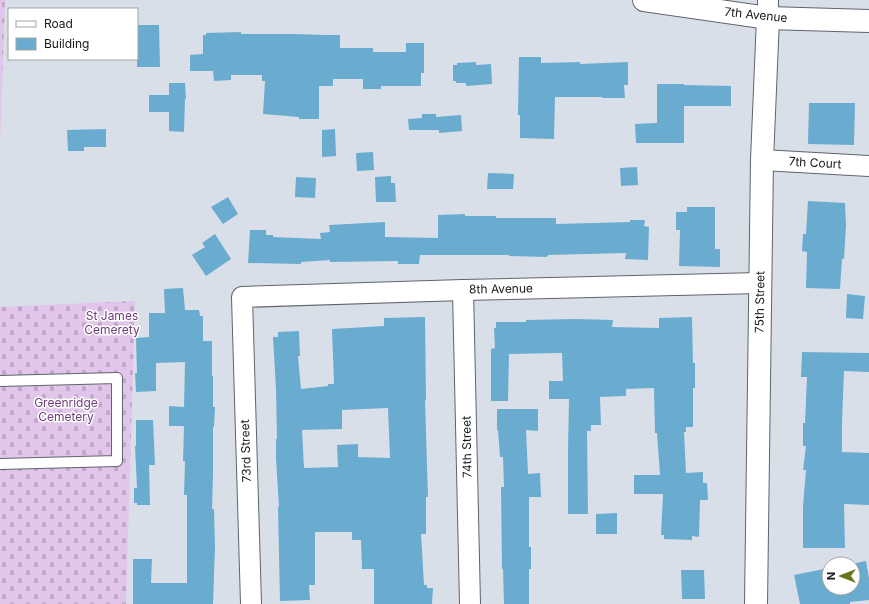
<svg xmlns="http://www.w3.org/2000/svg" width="869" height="604" font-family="Inter,sans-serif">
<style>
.cemetery{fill:url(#cemetery-stones)}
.building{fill:#6aaccf;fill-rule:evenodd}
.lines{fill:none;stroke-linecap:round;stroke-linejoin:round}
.service-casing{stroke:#5f646c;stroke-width:12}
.minor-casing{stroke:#5f646c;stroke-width:22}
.tertiary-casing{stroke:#5f646c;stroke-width:24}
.service{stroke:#fff;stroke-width:10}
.minor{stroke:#fff;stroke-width:20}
.tertiary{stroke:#fff;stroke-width:22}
.labels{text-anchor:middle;stroke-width:3;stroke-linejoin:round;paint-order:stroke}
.street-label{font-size:12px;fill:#16181b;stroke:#fff}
.park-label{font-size:12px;fill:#6f3c7b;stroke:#fff}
</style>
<defs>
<pattern id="cemetery-stones" width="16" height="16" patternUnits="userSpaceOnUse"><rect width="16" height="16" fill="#e2c5ea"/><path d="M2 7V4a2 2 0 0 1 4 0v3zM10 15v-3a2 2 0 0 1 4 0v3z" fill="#c1a8c8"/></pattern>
</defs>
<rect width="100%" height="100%" fill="#d9dfe9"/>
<g class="cemetery">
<path d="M 0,0 L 5,0 L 0,148 Z"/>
<path d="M 135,301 L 126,604 L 0,604 L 0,307 Z"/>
</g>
<g class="building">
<path d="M 137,25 L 159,25 L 160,67 L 137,67 Z"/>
<path d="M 241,32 L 241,34 L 296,34 L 325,35 L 340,35 L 340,48 L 373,48 L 373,52 L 406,52 L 406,43 L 424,43 L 424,73 L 421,73 L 421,86 L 381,86 L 381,89 L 363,89 L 363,79 L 333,79 L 333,86 L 319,86 L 319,119 L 299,119 L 299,117 L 263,114 L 265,81 L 262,81 L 262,75 L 231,75 L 231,80 L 214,81 L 213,71 L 190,71 L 190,55 L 203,54 L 203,35 L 206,35 L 206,33 Z"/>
<path d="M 519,57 L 541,57 L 541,63 L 580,62 L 580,64 L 628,62 L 628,85 L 624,85 L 625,98 L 602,98 L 602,97 L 555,97 L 554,139 L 520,138 L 520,115 L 518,115 Z"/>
<path d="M 476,62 L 476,65 L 491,64 L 492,84 L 466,86 L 466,83 L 456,83 L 456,81 L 453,81 L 453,65 L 457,65 L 457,63 Z"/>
<path d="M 169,83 L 185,83 L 186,99 L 185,99 L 184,132 L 169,131 L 169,112 L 149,112 L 149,95 L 169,95 Z"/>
<path d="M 657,84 L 684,84 L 684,85 L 731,86 L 731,106 L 684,106 L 684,143 L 636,143 L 635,124 L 657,123 Z"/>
<path d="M 809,103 L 855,103 L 854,145 L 808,144 Z"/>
<path d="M 422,114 L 436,114 L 436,117 L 461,115 L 462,131 L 439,133 L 439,130 L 409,130 L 408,119 L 422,118 Z"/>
<path d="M 106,129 L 106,147 L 84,147 L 84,151 L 68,151 L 67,130 Z"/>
<path d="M 335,129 L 336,156 L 322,157 L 322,130 Z"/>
<path d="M 373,152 L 374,170 L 357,171 L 356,153 Z"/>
<path d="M 637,167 L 638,185 L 621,186 L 620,168 Z"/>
<path d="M 488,173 L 514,174 L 513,189 L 487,189 Z"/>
<path d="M 391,176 L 391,183 L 395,183 L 396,202 L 376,202 L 375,177 Z"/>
<path d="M 296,177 L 316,178 L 315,198 L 295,197 Z"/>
<path d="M 228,197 L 238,214 L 223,224 L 211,207 Z"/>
<path d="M 808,201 L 845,203 L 846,225 L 844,259 L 842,259 L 840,289 L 806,288 L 807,252 L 802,251 L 803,234 L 806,234 Z"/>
<path d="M 687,207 L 715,207 L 715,249 L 720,249 L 720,267 L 679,266 L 680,230 L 676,230 L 676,212 L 687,212 Z"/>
<path d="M 465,214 L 465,216 L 496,216 L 496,218 L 556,218 L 556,224 L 630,222 L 630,220 L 645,220 L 644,226 L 649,227 L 648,260 L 625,259 L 626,253 L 548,255 L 547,257 L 509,256 L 509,255 L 420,255 L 419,264 L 398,264 L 398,261 L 330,262 L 330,260 L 301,262 L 301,264 L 248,263 L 250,230 L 266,230 L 266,235 L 273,235 L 273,237 L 321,239 L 320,233 L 330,232 L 329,225 L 385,222 L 385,237 L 438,238 L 438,215 Z"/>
<path d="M 215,234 L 231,259 L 206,276 L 192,255 L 205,247 L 202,243 Z"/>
<path d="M 183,288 L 185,310 L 199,310 L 200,316 L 203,316 L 203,341 L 212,341 L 212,376 L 213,376 L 213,407 L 215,407 L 214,427 L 213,427 L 213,475 L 212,509 L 214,509 L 215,547 L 213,604 L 133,604 L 133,559 L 152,559 L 151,583 L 187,583 L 187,495 L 184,495 L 185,461 L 183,461 L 184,426 L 169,426 L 169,406 L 184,407 L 185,362 L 156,363 L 156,391 L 136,392 L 135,373 L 137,373 L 136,338 L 149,337 L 149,313 L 165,313 L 164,289 Z"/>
<path d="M 847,294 L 865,296 L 863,319 L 846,318 Z"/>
<path d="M 425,317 L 426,400 L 425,400 L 428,497 L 426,497 L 426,534 L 421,534 L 424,585 L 427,585 L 427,588 L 433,588 L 432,604 L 374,604 L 374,569 L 362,569 L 361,540 L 352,540 L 352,532 L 315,532 L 315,585 L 309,585 L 310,600 L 280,601 L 278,507 L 279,507 L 276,459 L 276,439 L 277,439 L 276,389 L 273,337 L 278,337 L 278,332 L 299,331 L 300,356 L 298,356 L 301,389 L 328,386 L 328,384 L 334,384 L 332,329 L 384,326 L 384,318 ZM 388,408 L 390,458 L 358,457 L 358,444 L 337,445 L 338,467 L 304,468 L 302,430 L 342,429 L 342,410 Z"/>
<path d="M 692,317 L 693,363 L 695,363 L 695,388 L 693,388 L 693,427 L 686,427 L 686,432 L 684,432 L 686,473 L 703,472 L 703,483 L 707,483 L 708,500 L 700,500 L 699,537 L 692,536 L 692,540 L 664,539 L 664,535 L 661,535 L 663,494 L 634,494 L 634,475 L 660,475 L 657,433 L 655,433 L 654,388 L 626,389 L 626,396 L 600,397 L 601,425 L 591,425 L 591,431 L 587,431 L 588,514 L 568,514 L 568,449 L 569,399 L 549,399 L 549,381 L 563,381 L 562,353 L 509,354 L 508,401 L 491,401 L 491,349 L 495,348 L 494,328 L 496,328 L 496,322 L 526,322 L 526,320 L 576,319 L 613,320 L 612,327 L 659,328 L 659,318 Z"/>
<path d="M 802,352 L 869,353 L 869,372 L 844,371 L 842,423 L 842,452 L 869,453 L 869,505 L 844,504 L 845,548 L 803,548 L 803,506 L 806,470 L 803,470 L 806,446 L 803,446 L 803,423 L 805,423 L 807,377 L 801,377 Z"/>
<path d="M 497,409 L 538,409 L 538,431 L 526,430 L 528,474 L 540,473 L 541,497 L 529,497 L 529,547 L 531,547 L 531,569 L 529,569 L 529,604 L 504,604 L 503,569 L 502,569 L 501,487 L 504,487 L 503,457 L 500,457 L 498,430 L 497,430 Z"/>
<path d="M 136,420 L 153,420 L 155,465 L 149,465 L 150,505 L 137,505 L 137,503 L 134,503 L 134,488 L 137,488 L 135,446 L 136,446 Z"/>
<path d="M 617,513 L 617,534 L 596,534 L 596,514 Z"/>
<path d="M 866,561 L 869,578 L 869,600 L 850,602 L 850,604 L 800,604 L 794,575 L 829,568 L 829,588 L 853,588 L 853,564 L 851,564 Z"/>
<path d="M 681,570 L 704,570 L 705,599 L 682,599 Z"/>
</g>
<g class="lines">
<defs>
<path id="service" d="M 0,381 L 117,378 L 117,461 L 0,464"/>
<g id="minor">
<path d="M 768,18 L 768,0"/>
<path d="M 762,160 L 869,166"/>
<path d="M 463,290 L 470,604"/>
<path d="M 251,604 L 242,297 L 463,290 L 760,283"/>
</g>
<g id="tertiary">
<path d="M 644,0 L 768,18 L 869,21"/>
<path d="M 756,604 L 762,160 L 768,18"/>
</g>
</defs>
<use href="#service" class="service-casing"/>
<use href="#minor" class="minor-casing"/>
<use href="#tertiary" class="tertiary-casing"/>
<use href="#service" class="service"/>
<use href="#minor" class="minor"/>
<use href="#tertiary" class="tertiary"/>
</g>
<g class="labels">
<g class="street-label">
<text transform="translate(756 15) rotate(6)" y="4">7th Avenue</text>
<text transform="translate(815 163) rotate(3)" y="4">7th Court</text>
<text transform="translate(501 289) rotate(-1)" y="4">8th Avenue</text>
<text transform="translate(760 302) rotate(-89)" y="4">75th Street</text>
<text transform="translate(467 447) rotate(-91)" y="4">74th Street</text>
<text transform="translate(246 451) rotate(-92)" y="4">73rd Street</text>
</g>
<g class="park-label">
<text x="112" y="320">St James<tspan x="112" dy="14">Cemerety</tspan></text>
<text x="66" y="407">Greenridge<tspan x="66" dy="14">Cemetery</tspan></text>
</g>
</g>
<rect x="8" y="8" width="130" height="52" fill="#ffffff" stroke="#a2a3a4"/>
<rect x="16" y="21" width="20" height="6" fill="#ffffff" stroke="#a2a3a4"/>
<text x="44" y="28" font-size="12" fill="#16181b">Road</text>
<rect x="16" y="38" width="20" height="12" fill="#6aaccf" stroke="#a2a3a4"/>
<text x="44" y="48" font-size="12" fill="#16181b">Building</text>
<g transform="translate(841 576) rotate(270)"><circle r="19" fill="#ffffff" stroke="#a2a3a4"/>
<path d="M0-3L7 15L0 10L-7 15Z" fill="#697420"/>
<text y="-6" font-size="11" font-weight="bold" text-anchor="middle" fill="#16181b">N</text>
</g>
</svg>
